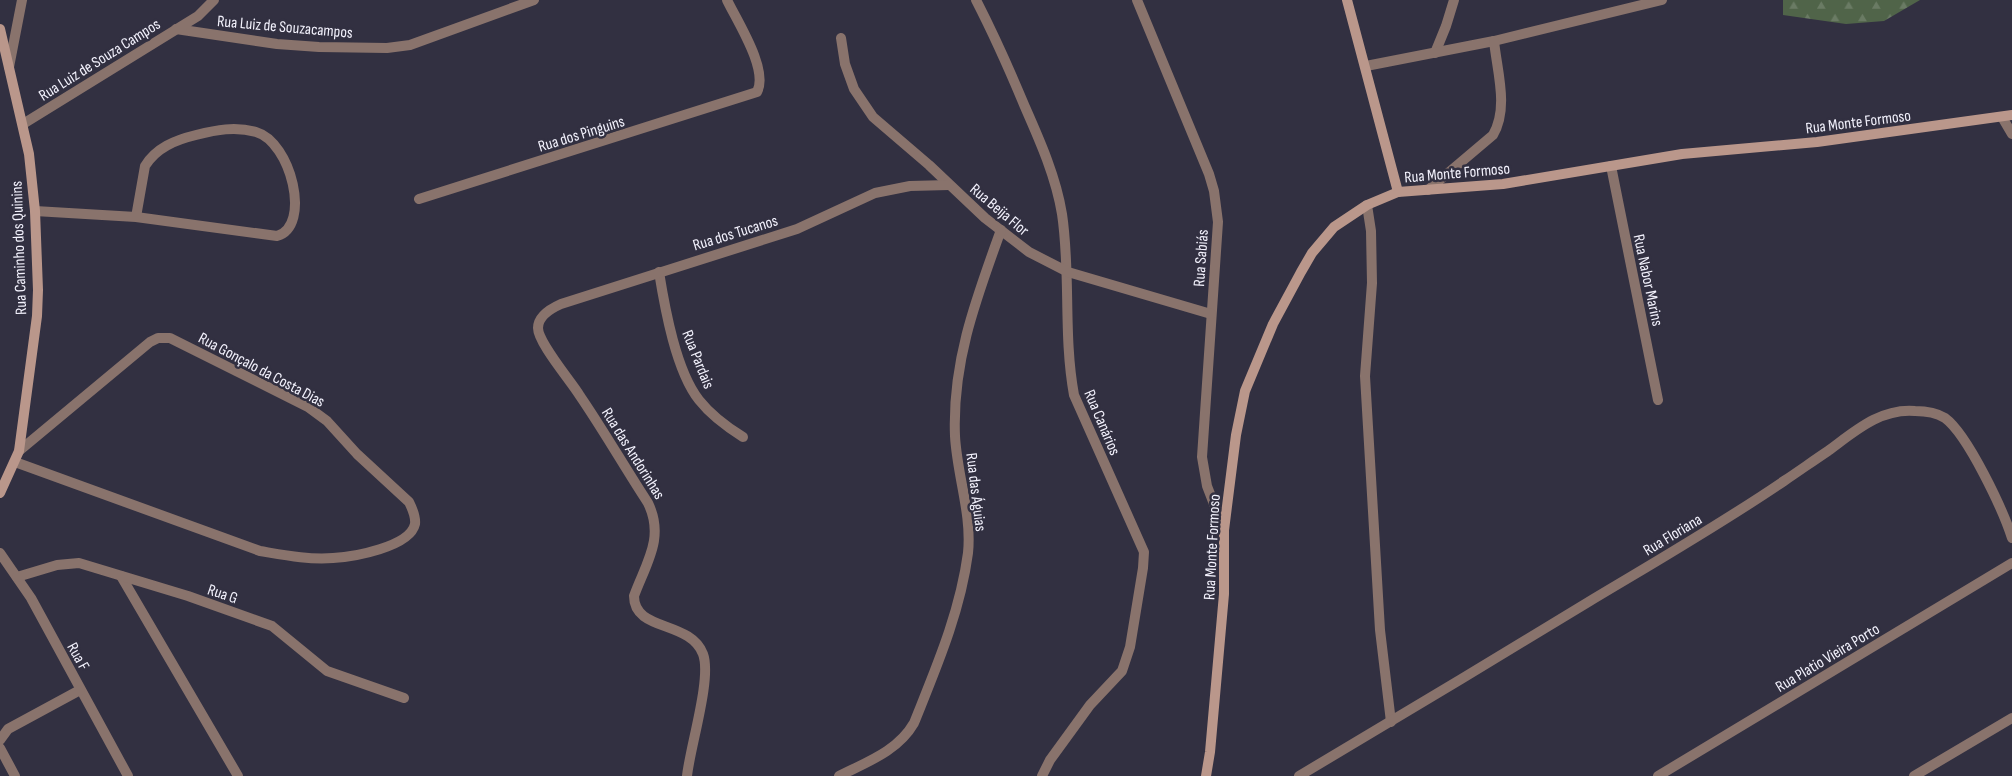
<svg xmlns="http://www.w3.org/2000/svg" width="2012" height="776" font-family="'Sofia Sans Condensed',sans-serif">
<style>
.forest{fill:url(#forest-firs)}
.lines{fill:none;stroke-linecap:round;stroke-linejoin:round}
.street{stroke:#89736c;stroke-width:10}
.secondary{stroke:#ba978b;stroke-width:10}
.labels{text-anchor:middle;stroke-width:5;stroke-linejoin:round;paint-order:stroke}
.street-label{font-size:16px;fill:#f3f2fd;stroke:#323041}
</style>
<defs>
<pattern id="forest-firs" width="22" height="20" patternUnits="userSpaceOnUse" patternTransform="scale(1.25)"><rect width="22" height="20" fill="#506449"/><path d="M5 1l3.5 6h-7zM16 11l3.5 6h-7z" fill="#6a7b64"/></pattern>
</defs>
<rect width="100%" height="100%" fill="#323041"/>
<path class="forest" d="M 1783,0 L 1920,0 L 1884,21 L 1846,24 L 1783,15 Z"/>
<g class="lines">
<g class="street">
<path d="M 976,0 C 994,35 1010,71 1025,107 C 1040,141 1056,177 1062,214 C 1071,274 1063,335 1074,395 L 1144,552 L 1143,568 L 1130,647 L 1122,671 L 1090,705 L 1050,760 L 1042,776"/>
<path d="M 1137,0 L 1209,174 L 1214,191 L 1218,222 L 1202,457 L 1207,486 L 1224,530"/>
<path d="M 176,29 L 277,44 L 319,47 L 387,48 L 410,45 L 534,0"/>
<path d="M 841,38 L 845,64 L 854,89 L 873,117 L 929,165 L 985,218 L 1029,252 L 1068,272 L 1211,314"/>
<path d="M 1435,53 L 1446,26 L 1454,0"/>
<path d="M 1366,66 L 1494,41 L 1662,0"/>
<path d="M 9,67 L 22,0"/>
<path d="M 2002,117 L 2012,134"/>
<path d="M 23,124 L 198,16 L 214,0"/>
<path d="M 1611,166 L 1658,400"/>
<path d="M 1428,190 L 1493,135 C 1509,108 1497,71 1494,41"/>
<path d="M 419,199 L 757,92 C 769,70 737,21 727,0"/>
<path d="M 1367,205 L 1371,231 L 1372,283 L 1365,376 L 1380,630 L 1391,722"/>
<path d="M 35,211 L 136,217 L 277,236 C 312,226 291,142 256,132 C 235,126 216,130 196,135 C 175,140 156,148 145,166 L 136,217"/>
<path d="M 659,272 C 665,309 676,371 699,400 C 710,414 727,427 743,437"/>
<path d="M 15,462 L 260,551 C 284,555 309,560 333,558 C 353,557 410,547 415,524 C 416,516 412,508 409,502 L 357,454 L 327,421 L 308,407 L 170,338 L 158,338 L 150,342 L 19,451"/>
<path d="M 0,553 L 31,598 L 128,776"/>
<path d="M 121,576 L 238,776"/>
<path d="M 17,577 L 57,565 L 79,563 L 188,596 L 272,626 L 327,671 L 404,698"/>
<path d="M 0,740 L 8,729 L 80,690"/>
<path d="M 0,748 L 15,776"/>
<path d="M 687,776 C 690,747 712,678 703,654 C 690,620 634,632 634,596 C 646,563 665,538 648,503 C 625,468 604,431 580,396 C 571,381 538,343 538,328 C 538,316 552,308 561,304 L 797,229 L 875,193 L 910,186 L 949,185"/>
<path d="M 839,776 C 867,762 898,751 914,723 C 936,668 960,613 968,553 C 972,514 957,475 955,436 C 952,362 976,299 1001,230"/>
<path d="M 1299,776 C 1397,718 1493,660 1590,601 C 1655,562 1721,524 1784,481 C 1799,471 1813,461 1828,451 C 1854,432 1880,408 1915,411 C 1924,411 1937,413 1945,418 C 1968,435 2003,510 2012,538"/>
<path d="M 1658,776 L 2012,563"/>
<path d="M 1914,776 L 2012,718"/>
</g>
<g class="secondary">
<path d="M 1347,0 L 1398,192"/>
<path d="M 0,29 L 29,154 L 35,211 L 38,290 L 37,316 L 19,451 L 0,493"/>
<path d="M 1206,776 L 1210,752 L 1224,594 L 1224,530 L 1236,435 L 1245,391 L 1273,324 L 1301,272 L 1312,253 L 1334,227 L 1367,205 L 1398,192 L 1503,184 L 1682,154 L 1817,142 L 2012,115"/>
</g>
</g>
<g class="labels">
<g class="street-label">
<text transform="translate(285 26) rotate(5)" y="6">Rua Luiz de Souzacampos</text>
<text transform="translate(99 59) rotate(-32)" y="6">Rua Luiz de Souza Campos</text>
<text transform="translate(1858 121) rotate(-7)" y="6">Rua Monte Formoso</text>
<text transform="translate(581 133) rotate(-17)" y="6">Rua dos Pinguins</text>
<text transform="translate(1457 172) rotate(-5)" y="6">Rua Monte Formoso</text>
<text transform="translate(1000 209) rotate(40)" y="6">Rua Beija Flor</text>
<text transform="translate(735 232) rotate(-17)" y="6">Rua dos Tucanos</text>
<text transform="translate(18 248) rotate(-92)" y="6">Rua Caminho dos Quinins</text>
<text transform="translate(1200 258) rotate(-86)" y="6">Rua Sabiás</text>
<text transform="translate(1649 280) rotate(78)" y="6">Rua Nabor Marins</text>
<text transform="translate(699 359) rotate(68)" y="6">Rua Pardais</text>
<text transform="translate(262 369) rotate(28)" y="6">Rua Gonçalo da Costa Dias</text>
<text transform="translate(1103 422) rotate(67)" y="6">Rua Canários</text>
<text transform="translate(634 453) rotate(58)" y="6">Rua das Andorinhas</text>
<text transform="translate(977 492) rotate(83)" y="6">Rua das Águias</text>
<text transform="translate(1672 534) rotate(-31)" y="6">Rua Floriana</text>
<text transform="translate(1211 547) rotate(-87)" y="6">Rua Monte Formoso</text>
<text transform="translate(223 593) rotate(19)" y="6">Rua G</text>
<text transform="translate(79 656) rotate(61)" y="6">Rua F</text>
<text transform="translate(1827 657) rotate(-31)" y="6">Rua Platio Vieira Porto</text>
</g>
</g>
</svg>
